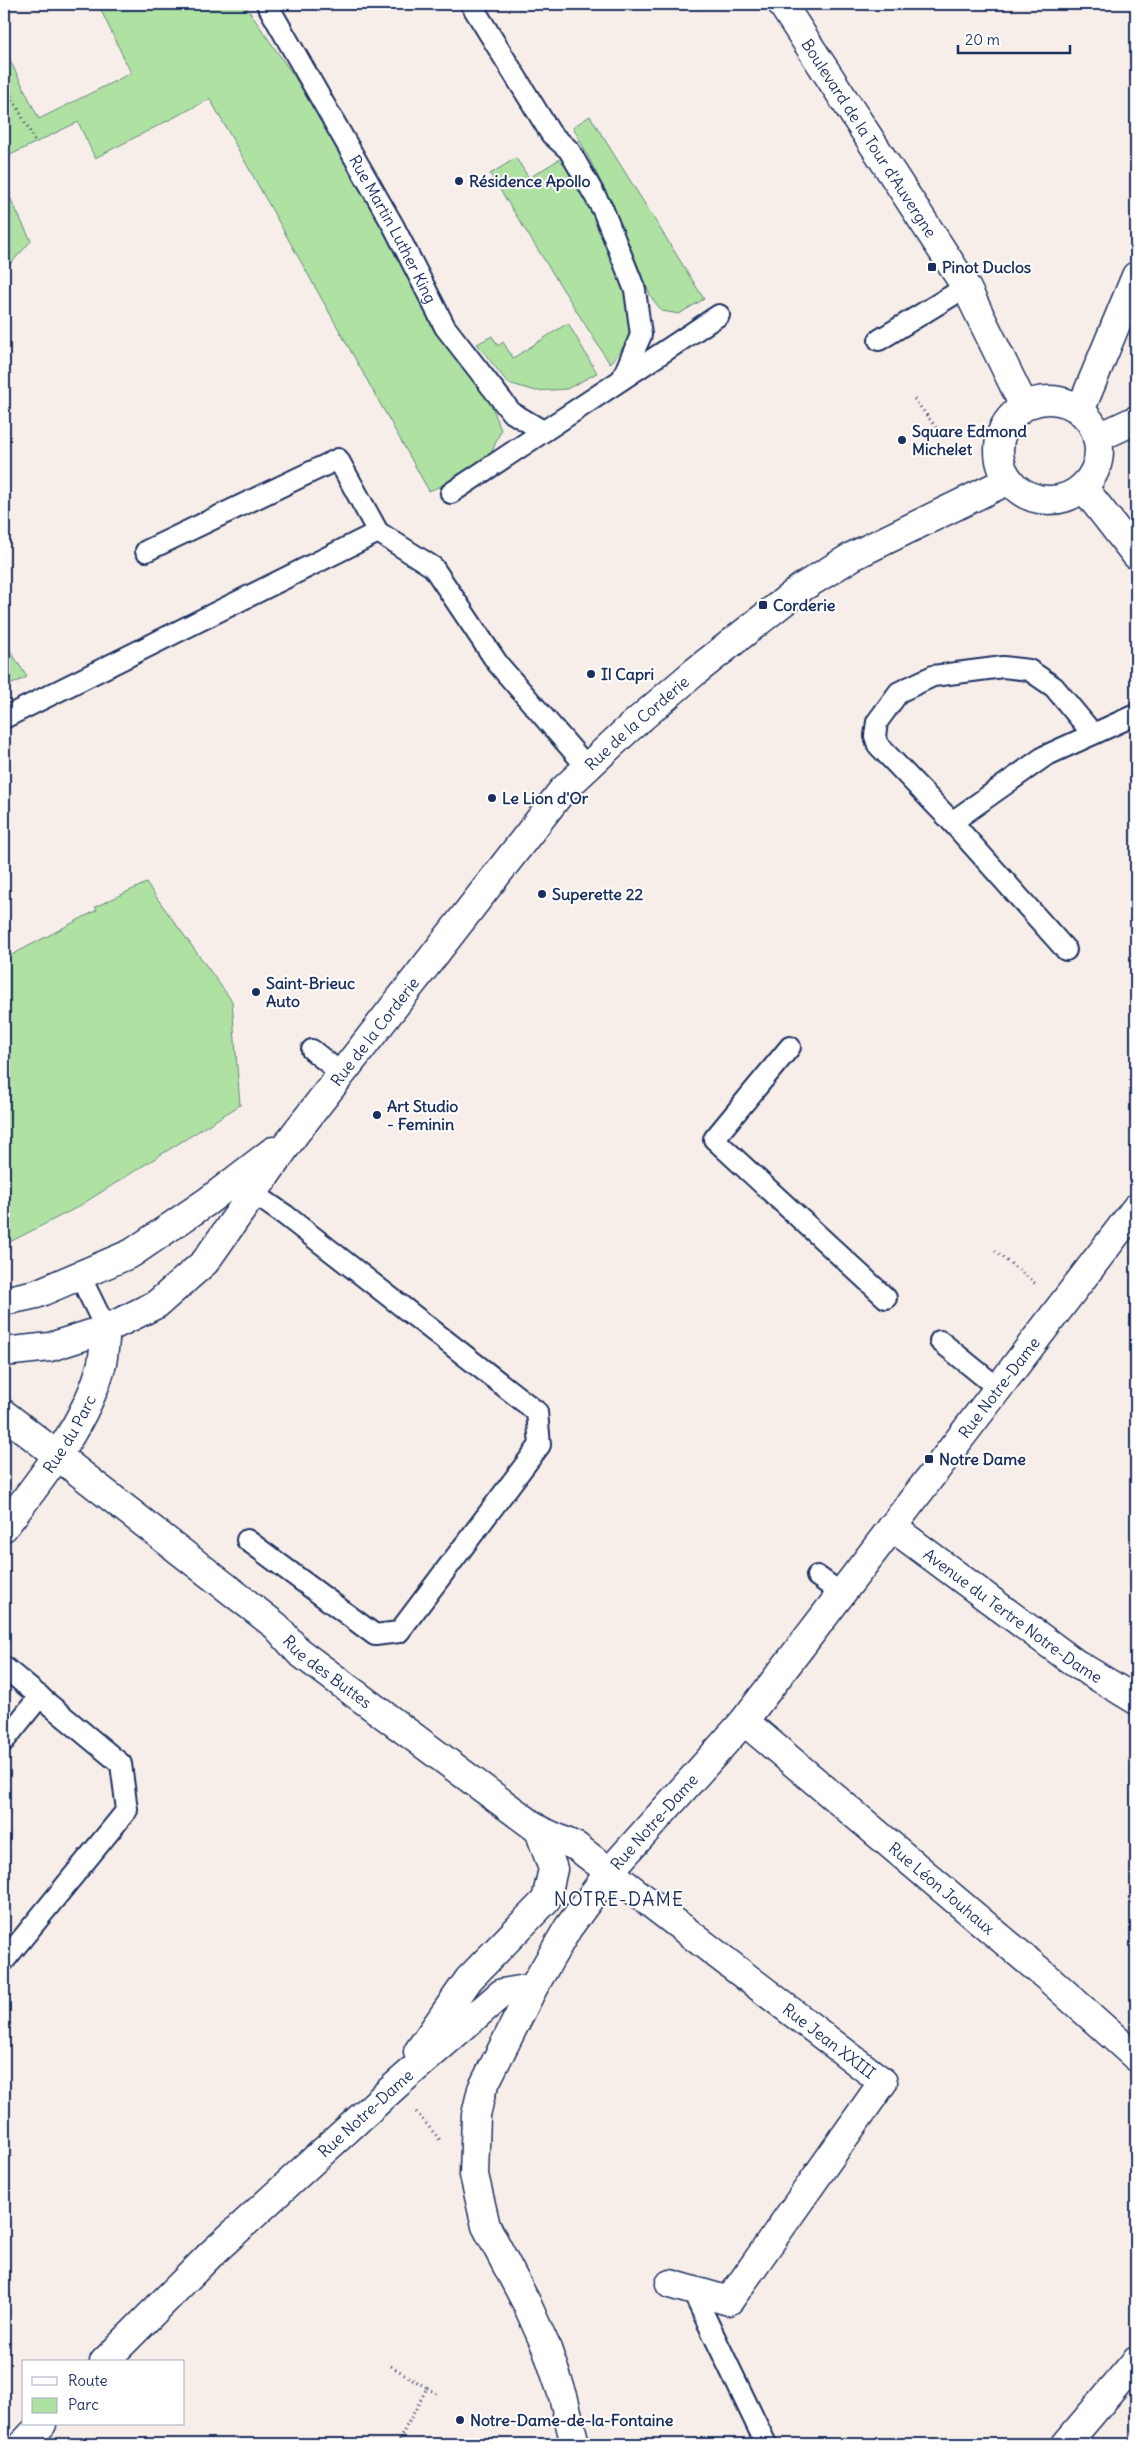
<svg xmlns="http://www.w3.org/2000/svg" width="1140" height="2448" font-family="Delius,sans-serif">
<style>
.green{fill:#aee1a2;stroke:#648880}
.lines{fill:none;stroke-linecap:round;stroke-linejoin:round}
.lane-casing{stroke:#1b2f5e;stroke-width:24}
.street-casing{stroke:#1b2f5e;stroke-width:31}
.secondary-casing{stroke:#1b2f5e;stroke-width:31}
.path{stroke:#1b2f5e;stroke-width:3;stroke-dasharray:1 4;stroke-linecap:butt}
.lane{stroke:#fff;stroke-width:20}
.street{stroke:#fff;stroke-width:28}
.secondary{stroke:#fff;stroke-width:28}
.poi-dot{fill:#1b2f5e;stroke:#fff;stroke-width:2}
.labels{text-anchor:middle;stroke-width:4;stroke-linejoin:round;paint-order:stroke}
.street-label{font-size:16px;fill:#1b2f5e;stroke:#fff}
.poi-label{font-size:16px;font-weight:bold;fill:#1b2f5e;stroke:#fff;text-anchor:start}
.quarter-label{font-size:19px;letter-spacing:1px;fill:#1b2f5e;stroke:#fff}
</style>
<rect width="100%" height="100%" fill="#f8eee9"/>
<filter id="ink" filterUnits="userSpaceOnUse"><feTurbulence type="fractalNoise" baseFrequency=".02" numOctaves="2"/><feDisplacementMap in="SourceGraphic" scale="10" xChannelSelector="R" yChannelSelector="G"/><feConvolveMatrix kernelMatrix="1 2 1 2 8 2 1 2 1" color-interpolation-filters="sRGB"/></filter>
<g filter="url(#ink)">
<g class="green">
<path d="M 98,4 L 240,4 L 246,7 L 296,79 L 370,200 L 438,334 L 491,404 L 501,430 L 491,454 L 469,474 L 429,491 L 210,99 L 95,158 L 78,122 L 4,158 L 4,48 L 39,119 L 131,73 Z"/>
<path d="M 590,116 L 704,299 L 679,314 L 662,311 L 651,297 L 613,206 L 573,127 Z"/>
<path d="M 563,157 L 596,217 L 625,293 L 630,339 L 610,364 L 490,174 L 516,158 L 529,178 Z"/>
<path d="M 4,185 L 31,241 L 4,271 L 4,289 Z"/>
<path d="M 568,323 L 597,373 L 567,389 L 536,391 L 508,383 L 477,344 L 492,336 L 498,346 L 503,342 L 513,358 Z"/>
<path d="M 4,641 L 27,677 L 4,688 Z"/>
<path d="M 146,883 L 232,1001 L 240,1105 L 76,1208 L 4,1245 L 4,959 L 97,910 L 95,907 Z"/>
</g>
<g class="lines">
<defs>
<g id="lane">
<path id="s1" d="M 267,4 L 394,227 L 445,327 L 511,412 L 543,431"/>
<path d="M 471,4 L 551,134 L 569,150 L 603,210 L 635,290 L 641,335 L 622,379"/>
<path d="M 879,340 L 966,287"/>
<path d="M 451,493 L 719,315"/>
<path d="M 146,551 L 338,459 L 378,532"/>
<path d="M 4,718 L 378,532 L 433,567 L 498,664 L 587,767"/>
<path d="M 952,822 L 878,745 L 875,736 L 877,722 L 899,692 L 933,676 L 1003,667 L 1029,670 L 1054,687 L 1093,734"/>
<path d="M 1066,950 L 952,822 L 1045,756 L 1133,716"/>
<path d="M 790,1047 L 714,1139 L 886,1298"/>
<path d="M 312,1050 L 342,1074"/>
<path d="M 80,1276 L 106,1329"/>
<path d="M 940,1341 L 999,1389"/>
<path d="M 247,1540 L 375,1635 L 399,1632 L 540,1445 L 537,1412 L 285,1215 L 253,1193"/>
<path d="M 817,1576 L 842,1594"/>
<path d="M 4,1667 L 121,1764 L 127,1810 L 4,1961"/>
<path d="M 4,1741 L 40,1696"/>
<path d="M 692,2290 L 766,2444"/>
</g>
<g id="street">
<path d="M 1080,411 L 1136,276"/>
<path id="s2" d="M 4,1414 L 276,1626 L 299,1652 L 539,1830 L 577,1847 L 883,2082 L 729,2301 L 670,2284"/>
<path id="s3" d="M 4,1527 C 40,1481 88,1421 102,1363 C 104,1352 105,1340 106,1329"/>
<path id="s4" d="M 892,1527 L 1075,1663 L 1136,1700"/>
<path id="s5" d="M 744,1721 L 1048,1978 L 1136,2057"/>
<path d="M 418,2052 L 469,1979 L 546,1900 L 553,1869 L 539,1830"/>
<path id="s6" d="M 104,2362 L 210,2255 L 395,2086 L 502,1993 L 533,1988"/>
<path d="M 23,2444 L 42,2424"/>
<path d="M 1066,2444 L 1136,2361"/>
</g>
<g id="secondary">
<path id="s7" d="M 782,4 L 966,287 L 1024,406"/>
<circle cx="1049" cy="450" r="50"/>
<path d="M 1097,438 L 1136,420"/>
<path d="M 1083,487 L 1136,555"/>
<path d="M 4,1301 L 36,1294 L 132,1253 L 208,1201 L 273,1151"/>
<path id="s8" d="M 4,1352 L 50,1347 L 106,1329 L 157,1304 L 205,1262 L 294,1135 L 562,791 L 627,730 L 696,671 L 801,588 L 853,556 L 1009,480"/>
<path id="s9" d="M 575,2444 L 563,2396 L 547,2349 L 526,2302 L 486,2226 L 474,2175 L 476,2115 L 482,2089 L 533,1988 L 568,1928 L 610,1871 L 744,1721 L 1136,1208"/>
</g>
</defs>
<use href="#lane" class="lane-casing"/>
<use href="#street" class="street-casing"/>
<use href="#secondary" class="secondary-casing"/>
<g class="path">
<path d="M 4,82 L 36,143"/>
<path d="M 914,399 L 942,435"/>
<path d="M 995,1251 L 1036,1284"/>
<path d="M 416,2112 L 441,2141"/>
<path d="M 391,2366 L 427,2388 L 397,2444"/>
<path d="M 427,2388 L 440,2395"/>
</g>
<use href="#lane" class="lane"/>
<use href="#street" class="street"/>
<use href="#secondary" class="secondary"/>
</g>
</g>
<g class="poi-dot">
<circle cx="459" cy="181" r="5"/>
<rect x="927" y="262" width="10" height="10" rx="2.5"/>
<circle cx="902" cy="440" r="5"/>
<rect x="758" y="600" width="10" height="10" rx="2.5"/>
<circle cx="591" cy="674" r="5"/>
<circle cx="492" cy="798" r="5"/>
<circle cx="542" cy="894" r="5"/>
<circle cx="256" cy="992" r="5"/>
<circle cx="377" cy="1115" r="5"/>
<rect x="924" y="1454" width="10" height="10" rx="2.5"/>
<circle cx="460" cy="2420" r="5"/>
</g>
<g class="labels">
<g class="street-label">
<text dy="6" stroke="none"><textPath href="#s7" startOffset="160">Boulevard de la Tour d'Auvergne</textPath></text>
<text dy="6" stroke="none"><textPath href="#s1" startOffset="258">Rue Martin Luther King</textPath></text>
<text dy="6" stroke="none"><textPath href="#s8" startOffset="918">Rue de la Corderie</textPath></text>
<text dy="6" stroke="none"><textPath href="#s8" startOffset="512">Rue de la Corderie</textPath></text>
<text dy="6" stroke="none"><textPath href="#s9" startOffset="1250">Rue Notre-Dame</textPath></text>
<text dy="6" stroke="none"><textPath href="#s3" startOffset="114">Rue du Parc</textPath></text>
<text dy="6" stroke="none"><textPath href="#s4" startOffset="150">Avenue du Tertre Notre-Dame</textPath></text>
<text dy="6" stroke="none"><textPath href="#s2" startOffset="414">Rue des Buttes</textPath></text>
<text dy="6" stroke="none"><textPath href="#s9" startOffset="695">Rue Notre-Dame</textPath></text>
<text dy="6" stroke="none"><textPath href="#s5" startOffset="259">Rue Léon Jouhaux</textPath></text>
<text dy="6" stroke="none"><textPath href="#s2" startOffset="1038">Rue Jean XXIII</textPath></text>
<text dy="6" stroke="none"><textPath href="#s6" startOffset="361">Rue Notre-Dame</textPath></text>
</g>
<g class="poi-label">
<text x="469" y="187">Résidence Apollo</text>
<text x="942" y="273">Pinot Duclos</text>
<text x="912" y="437">Square Edmond<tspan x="912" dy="18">Michelet</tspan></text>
<text x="773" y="611">Corderie</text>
<text x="601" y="680">Il Capri</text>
<text x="502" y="804">Le Lion d'Or</text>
<text x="552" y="900">Superette 22</text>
<text x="266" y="989">Saint-Brieuc<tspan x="266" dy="18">Auto</tspan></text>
<text x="387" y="1112">Art Studio<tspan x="387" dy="18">- Feminin</tspan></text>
<text x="939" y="1465">Notre Dame</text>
<text x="470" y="2426">Notre-Dame-de-la-Fontaine</text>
</g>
<g class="quarter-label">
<text x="619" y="1906">NOTRE-DAME</text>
</g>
</g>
<rect width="1140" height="2448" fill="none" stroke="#fff" stroke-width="20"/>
<rect x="10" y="10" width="1120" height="2428" fill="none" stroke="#1b2f5e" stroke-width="2" filter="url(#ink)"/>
<rect x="22" y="2360" width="162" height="65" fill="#ffffff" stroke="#a4acbf"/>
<rect x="32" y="2377" width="25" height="8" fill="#ffffff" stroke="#a4acbf"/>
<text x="68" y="2386" font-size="15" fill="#1b2f5e">Route</text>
<rect x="32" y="2398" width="25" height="15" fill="#aee1a2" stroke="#a4acbf"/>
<text x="68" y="2410" font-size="15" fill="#1b2f5e">Parc</text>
<path d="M958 45v8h112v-8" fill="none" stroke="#1b2f5e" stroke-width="2.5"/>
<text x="965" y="45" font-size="15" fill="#1b2f5e" stroke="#ffffff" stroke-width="4" paint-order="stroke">20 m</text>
</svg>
